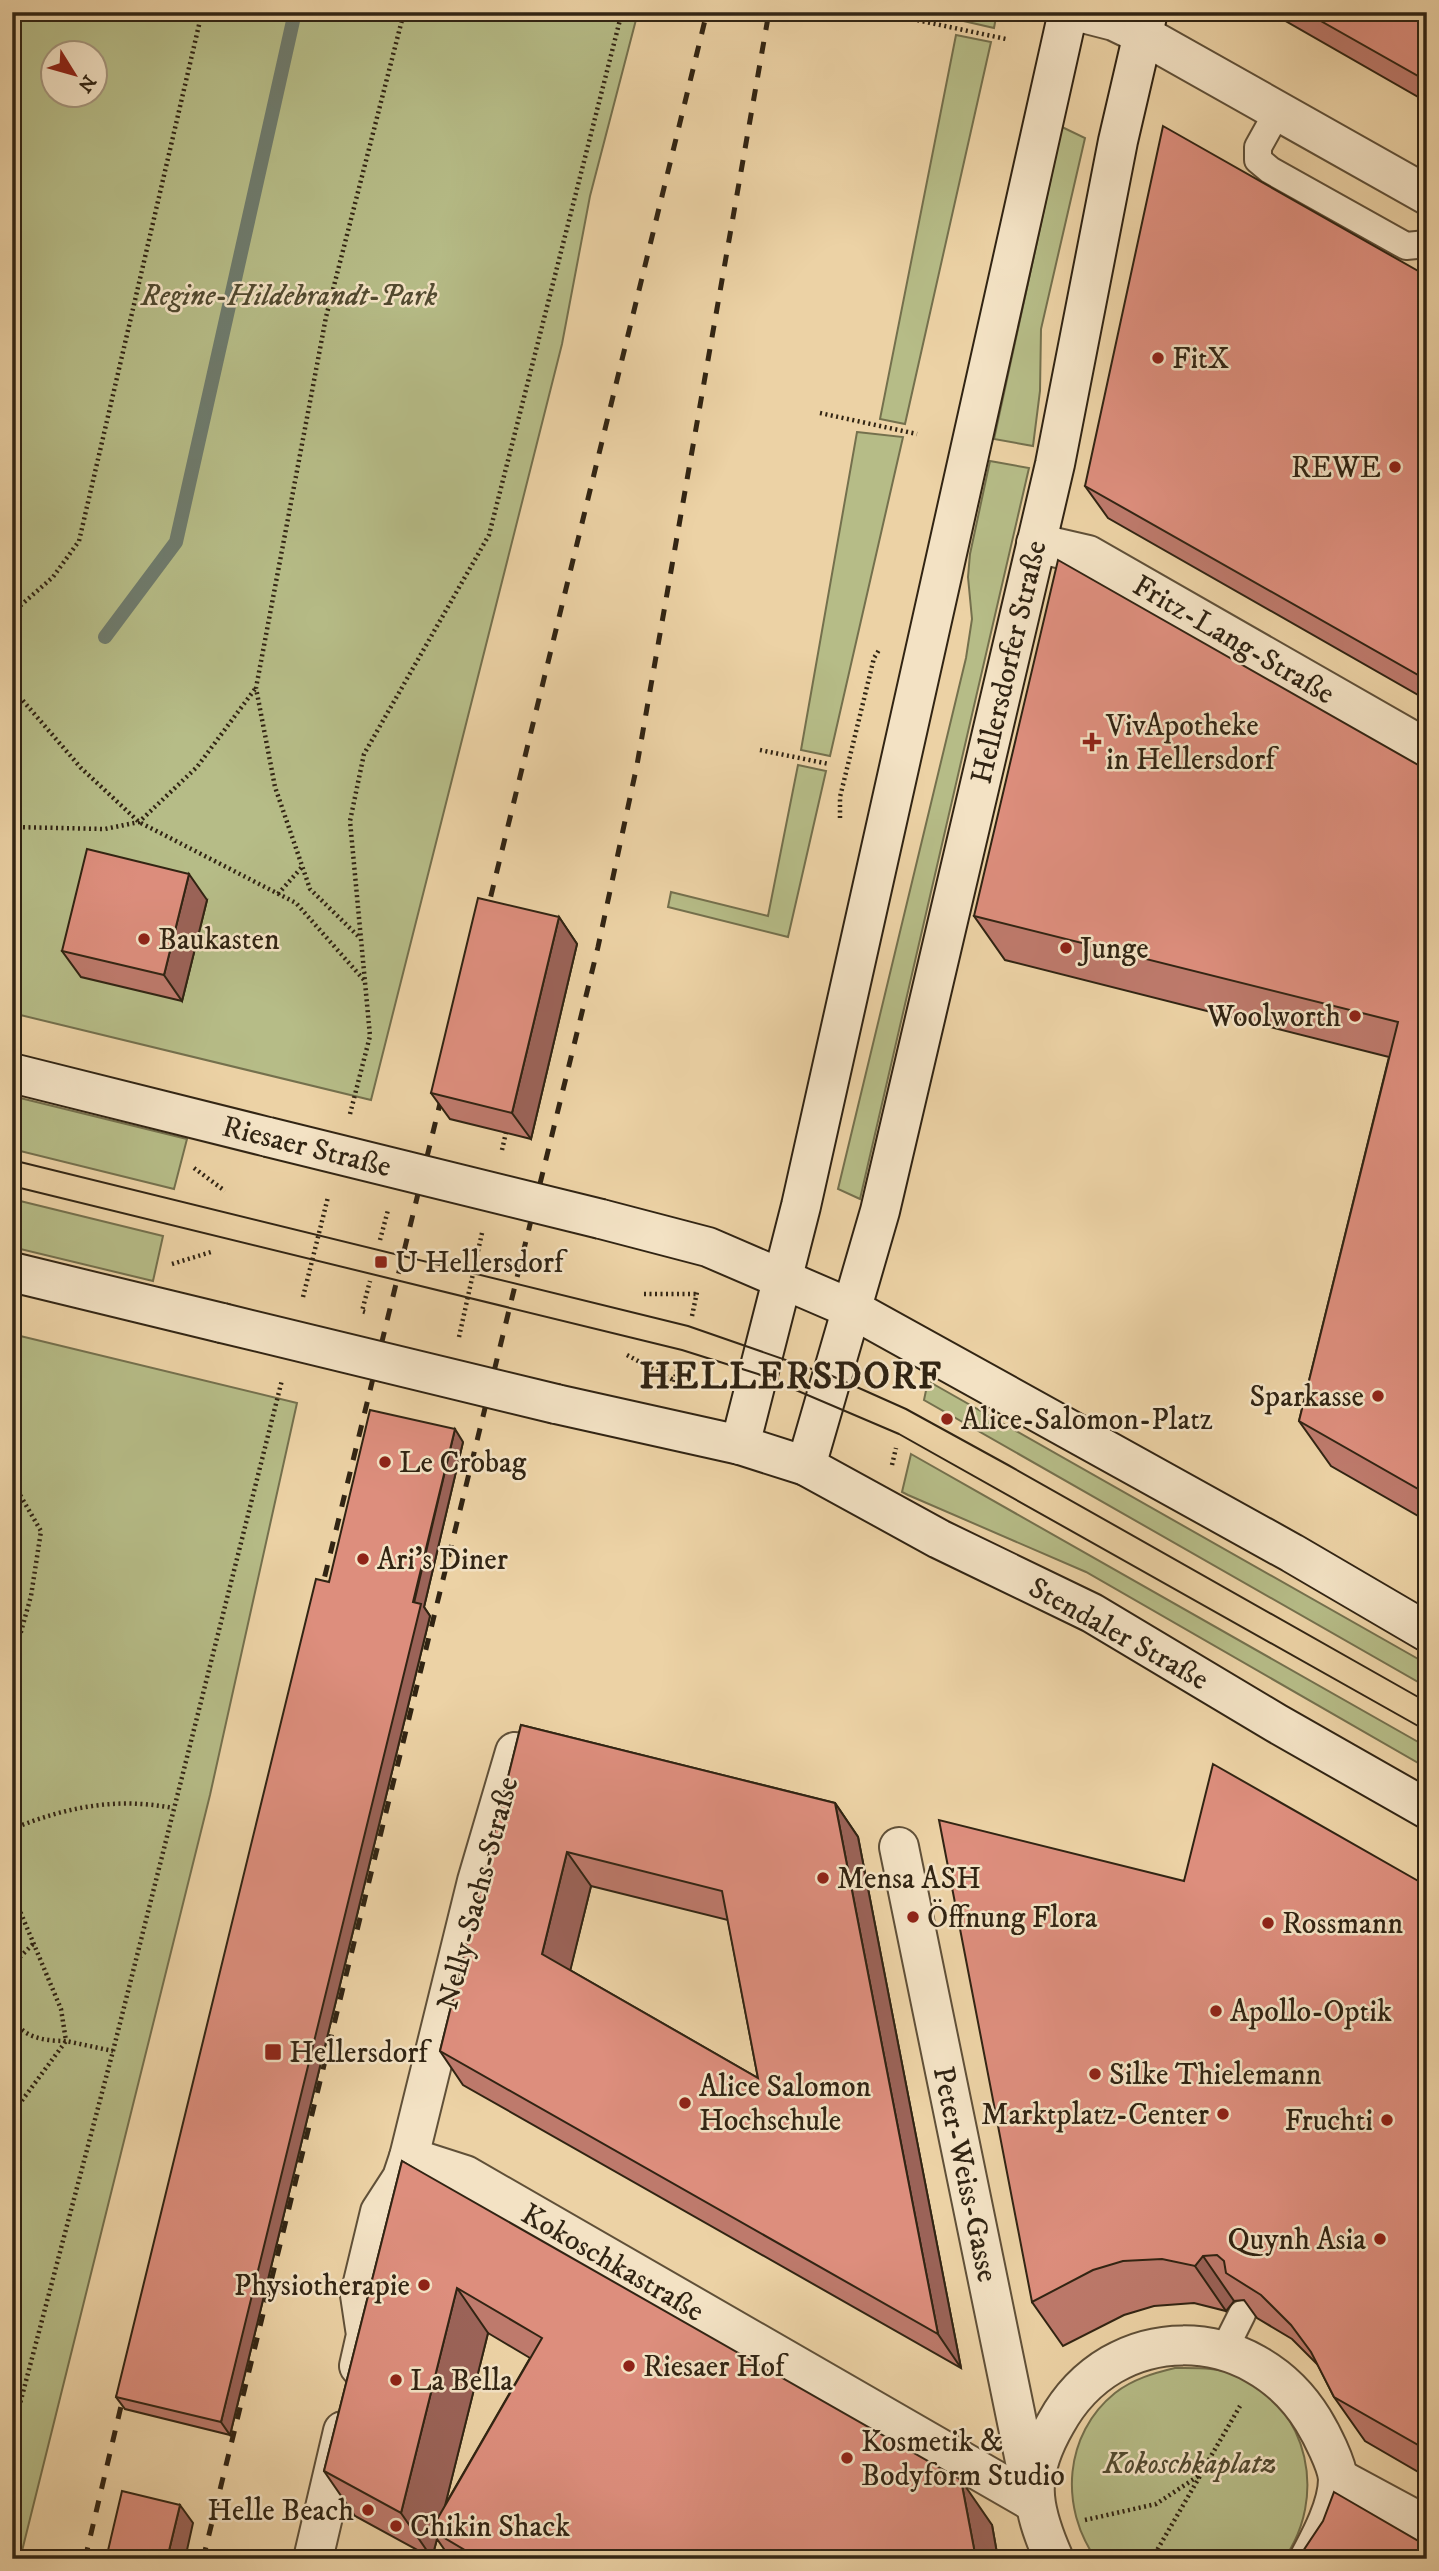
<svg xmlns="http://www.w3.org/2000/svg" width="1439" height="2571" font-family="'IM FELL DW Pica',serif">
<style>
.green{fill:#b6bc87;stroke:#74704d;stroke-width:2;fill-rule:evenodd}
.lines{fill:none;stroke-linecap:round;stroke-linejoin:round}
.stream{stroke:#6f7c6e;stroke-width:14}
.service-casing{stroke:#605038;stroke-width:30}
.pedestrian-casing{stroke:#605038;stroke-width:42}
.minor-casing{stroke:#605038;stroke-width:42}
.tertiary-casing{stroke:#605038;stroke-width:42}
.secondary-casing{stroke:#312413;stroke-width:42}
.path{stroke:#312413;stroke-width:4.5;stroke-dasharray:2 3.5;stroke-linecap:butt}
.service{stroke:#f3e2c4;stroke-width:26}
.pedestrian{stroke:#f3e2c4;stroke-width:38}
.minor{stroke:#f3e2c4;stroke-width:38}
.tertiary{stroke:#f3e2c4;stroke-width:38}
.secondary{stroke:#f3e2c4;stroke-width:38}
.tram{stroke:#312413;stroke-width:2}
.rail{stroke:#312413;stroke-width:5;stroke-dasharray:12 12;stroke-linecap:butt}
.secondary-bridge-casing{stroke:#312413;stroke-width:42;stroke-linecap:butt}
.secondary-bridge{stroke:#f3e2c4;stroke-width:38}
.wall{fill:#be7a6c;stroke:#312413;stroke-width:2;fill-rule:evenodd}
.shaded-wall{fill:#9b6358;stroke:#312413;stroke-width:2}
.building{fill:#dd8e7d;stroke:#312413;stroke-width:2;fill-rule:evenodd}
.poi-dot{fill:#8f2418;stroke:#f3e2c4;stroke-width:2.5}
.labels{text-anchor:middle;stroke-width:5;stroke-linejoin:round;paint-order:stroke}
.park-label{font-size:30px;font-style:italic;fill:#524a30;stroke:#f3e2c4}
.poi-label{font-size:30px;fill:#312413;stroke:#f3e2c4;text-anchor:start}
.street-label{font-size:30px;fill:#312413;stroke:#f3e2c4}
.district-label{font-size:37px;font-weight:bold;letter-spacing:2px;fill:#312413;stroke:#f3e2c4}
</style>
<rect width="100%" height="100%" fill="#ecd2a5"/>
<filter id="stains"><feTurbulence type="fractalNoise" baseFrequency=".00286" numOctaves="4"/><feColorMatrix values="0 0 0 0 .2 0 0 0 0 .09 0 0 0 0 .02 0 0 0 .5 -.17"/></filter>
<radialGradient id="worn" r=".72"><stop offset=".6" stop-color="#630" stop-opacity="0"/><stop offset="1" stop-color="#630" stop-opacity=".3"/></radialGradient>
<g class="green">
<path d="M 12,12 L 638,12 L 590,196 L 562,344 L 371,1100 L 12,1013 ZM 52,52 L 94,52 L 94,94 L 52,94 Z"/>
<path d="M 961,12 L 997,12 L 994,28 L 959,20 Z"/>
<path d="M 956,35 L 991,42 L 905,424 L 880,419 Z"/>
<path d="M 1062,127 L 1085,138 L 1041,329 L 1040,391 L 1033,446 L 994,439 Z"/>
<path d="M 857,432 L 903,437 L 830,756 L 801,750 Z"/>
<path d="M 990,461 L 1029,468 L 860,1199 L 838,1189 L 966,658 L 972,619 L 968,577 L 970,554 Z"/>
<path d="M 798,765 L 826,771 L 788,937 L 668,907 L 671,892 L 768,916 Z"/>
<path d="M 12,1096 L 187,1139 L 174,1189 L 12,1149 Z"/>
<path d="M 12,1199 L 163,1236 L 153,1281 L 12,1247 Z"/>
<path d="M 12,1334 L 297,1403 L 210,1795 L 20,2559 L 12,2559 Z"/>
<path d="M 928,1381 L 1427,1664 L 1427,1687 L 924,1400 Z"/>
<path d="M 911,1454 L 1427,1747 L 1427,1768 L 1086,1572 L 908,1495 L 902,1492 Z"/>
<path d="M 1175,2368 C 1197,2368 1219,2367 1239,2376 C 1310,2409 1327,2498 1284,2559 L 1096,2559 C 1059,2507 1064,2434 1115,2393 C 1133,2379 1154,2373 1175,2368 Z"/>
</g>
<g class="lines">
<path class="stream" d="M 105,637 L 176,542 L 295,12"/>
<defs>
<g id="service">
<path d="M 1278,111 L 1258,147 L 1258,160 L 1270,170 L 1406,246 L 1427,244"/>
<path d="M 1223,2352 L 1242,2314"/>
</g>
<g id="pedestrian">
<path d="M 1036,543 L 1088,555 L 1427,749"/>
<path d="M 899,1847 L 1033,2500"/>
</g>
<g id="minor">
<path d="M 409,2157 L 465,2175 L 1033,2502"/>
<path d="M 359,2366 L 366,2335 L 360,2295 L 380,2212 L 402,2178 L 409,2157 L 477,1881 L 515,1752"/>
<path d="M 1338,2478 L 1427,2526"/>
<path d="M 313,2559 L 343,2431"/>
<path d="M 1054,2559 C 1030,2505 1026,2475 1056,2423 C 1113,2319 1252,2321 1313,2420 C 1321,2433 1337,2464 1338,2479 C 1338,2505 1321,2537 1309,2559"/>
</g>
<path id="tertiary" d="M 1079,12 L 1114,21 L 1143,35 L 1427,195"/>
<g id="secondary">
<path d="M 12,1073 L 268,1137"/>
<path d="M 601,1219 L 708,1247 L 852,1309 L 1292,1553 L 1427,1632"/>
<path d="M 12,1272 L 222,1323"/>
<path d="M 556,1404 L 740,1445 L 806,1466 L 939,1539 L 1092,1613 L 1276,1723 L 1427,1809"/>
<path d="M 740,1445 L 801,1206 L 1068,12"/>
<path d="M 806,1466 L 880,1211 L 1055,464 L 1118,141 L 1148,12"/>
</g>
</defs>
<use href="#service" class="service-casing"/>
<use href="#pedestrian" class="pedestrian-casing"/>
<use href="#minor" class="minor-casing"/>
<use href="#tertiary" class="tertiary-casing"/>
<use href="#secondary" class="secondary-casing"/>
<g class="path">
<path d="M 912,19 L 1006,39"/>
<path d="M 12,100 L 15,116 L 12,214"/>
<path d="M 820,413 L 917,434"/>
<path d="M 12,613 L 53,577 L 79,541 L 202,12"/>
<path d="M 12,688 L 81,768 L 139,822 L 296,903 L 364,980"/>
<path d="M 760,750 L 829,764"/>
<path d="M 840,818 L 840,797 L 874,658 L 879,650"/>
<path d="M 12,827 L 105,829 L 139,822 L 197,767 L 255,689"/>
<path d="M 278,894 L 302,867"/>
<path d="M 358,936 L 310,889 L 275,787 L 256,688 L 326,317 L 404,12"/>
<path d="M 350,1114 L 370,1036 L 350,821 L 364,754 L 489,535 L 622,12"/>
<path d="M 502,1150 L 507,1128"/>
<path d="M 194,1168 L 225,1191"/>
<path d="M 380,1240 L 388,1210"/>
<path d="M 172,1264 L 211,1252"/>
<path d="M 644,1294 L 697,1294"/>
<path d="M 303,1297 L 328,1197"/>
<path d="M 365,1312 L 362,1311 L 370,1281"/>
<path d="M 692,1316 L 697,1292"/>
<path d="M 459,1337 L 482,1233"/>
<path d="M 627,1355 L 675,1381"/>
<path d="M 674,1382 L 679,1362"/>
<path d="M 892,1465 L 896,1448"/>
<path d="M 12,1481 L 41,1531 L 31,1596 L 12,1664"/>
<path d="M 12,1829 C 66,1807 116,1797 173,1808"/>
<path d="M 12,1892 L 61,2009 L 66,2041 C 45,2041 20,2038 12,2015"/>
<path d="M 12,1965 L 33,1944"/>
<path d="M 12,2114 L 66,2041 L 113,2051"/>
<path d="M 12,2434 L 113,2051 L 282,1380"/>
<path d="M 1085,2520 L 1156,2504 L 1200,2475 L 1240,2406"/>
<path d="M 1152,2559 L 1200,2476"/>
</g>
<use href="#service" class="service"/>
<use href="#pedestrian" class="pedestrian"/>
<use href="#minor" class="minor"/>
<use href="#tertiary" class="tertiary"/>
<use href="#secondary" class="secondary"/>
<g class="tram">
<path d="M 12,1160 L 688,1326 L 832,1376 L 906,1409 L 1008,1465 L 1427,1702"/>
<path d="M 12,1186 L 682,1350 L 758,1374 L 899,1434 L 1427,1731"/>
</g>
<g class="rail">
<path d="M 485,920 L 707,12"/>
<path d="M 319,1600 L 444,1087"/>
<path d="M 85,2559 L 126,2385"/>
<path d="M 203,2559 L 598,947 L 637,765 L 769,12"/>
</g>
<defs>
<g id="secondary-bridge">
<path d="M 268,1137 L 601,1219"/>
<path d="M 222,1323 L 556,1404"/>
</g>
</defs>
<use href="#secondary-bridge" class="secondary-bridge-casing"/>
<use href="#secondary-bridge" class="secondary-bridge"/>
</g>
<g class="wall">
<path d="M 1270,12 L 1427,12 L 1427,102 Z"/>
<path d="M 1427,276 L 1427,700 L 1108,518 L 1085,486 Z"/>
<path d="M 1427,770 L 1427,1521 L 1331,1466 L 1299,1421 L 1389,1057 L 1005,960 L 974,916 Z"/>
<path d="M 207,900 L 182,1001 L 81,977 L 62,951 Z"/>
<path d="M 559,917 L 577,944 L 531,1139 L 450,1119 L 431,1093 Z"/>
<path d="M 463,1442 L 424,1607 L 430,1616 L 230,2435 L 125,2409 L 116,2397 Z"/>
<path d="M 521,1725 L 835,1803 L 858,1837 L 961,2368 L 463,2085 L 440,2051 ZM 591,1886 L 728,1920 L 758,2078 L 570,1970 Z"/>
<path d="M 1184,1881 L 1427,1886 L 1427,2477 L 1365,2441 L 1334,2397 L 1318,2365 L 1292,2339 L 1257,2318 L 1244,2300 L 1234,2301 L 1226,2311 L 1194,2303 L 1154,2306 L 1124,2315 L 1063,2346 L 1032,2302 Z"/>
<path d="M 402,2161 L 992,2525 L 998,2559 L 451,2559 L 437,2539 L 432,2558 L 355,2516 L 324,2471 ZM 488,2333 L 530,2358 L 445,2505 Z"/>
</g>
<g class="shaded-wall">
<path d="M 189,874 L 207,900 L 182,1001 L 164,975 Z"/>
<path d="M 559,917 L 577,944 L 531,1139 L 512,1113 Z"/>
<path d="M 455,1429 L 463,1442 L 424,1607 L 430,1616 L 230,2435 L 221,2422 Z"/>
<path d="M 835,1803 L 858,1837 L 961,2368 L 938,2334 Z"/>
<path d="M 567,1852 L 591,1886 L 566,1988 L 542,1954 Z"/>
<path d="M 1203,2256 L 1234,2301 L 1226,2311 L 1195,2266 Z"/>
<path d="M 457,2288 L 488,2333 L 438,2534 L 431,2530 L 437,2539 L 432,2558 L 401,2513 Z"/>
<path d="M 961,2480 L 992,2525 L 998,2559 L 976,2559 Z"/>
<path d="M 180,2505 L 193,2523 L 185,2559 L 167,2559 Z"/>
</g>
<g class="building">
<path d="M 1305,12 L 1427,12 L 1427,81 Z"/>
<path d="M 1163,126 L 1427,276 L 1427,680 L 1085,486 Z"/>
<path d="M 1058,560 L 1427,770 L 1427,1494 L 1299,1421 L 1398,1022 L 974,916 Z"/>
<path d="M 87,849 L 189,874 L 164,975 L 62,951 Z"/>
<path d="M 478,898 L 559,917 L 512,1113 L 431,1093 Z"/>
<path d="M 370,1410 L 455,1429 L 413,1602 L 421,1604 L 221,2422 L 116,2397 L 316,1579 L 329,1582 Z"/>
<path d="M 521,1725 L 835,1803 L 938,2334 L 440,2051 ZM 567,1852 L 722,1891 L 758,2078 L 542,1954 Z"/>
<path d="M 1213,1764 L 1427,1886 L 1427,2450 L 1334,2397 L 1311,2352 L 1291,2325 L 1261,2295 L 1226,2273 L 1224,2261 L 1217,2255 L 1203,2256 L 1195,2266 L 1162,2259 L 1123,2261 L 1093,2270 L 1032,2302 L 939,1820 L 1184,1881 Z"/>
<path d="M 402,2161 L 961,2480 L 976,2559 L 480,2559 L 431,2530 L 542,2338 L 457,2288 L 401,2513 L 324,2471 Z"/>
<path d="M 122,2491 L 180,2505 L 167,2559 L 106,2559 Z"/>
<path d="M 1334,2492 L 1427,2546 L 1427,2559 L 1295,2559 L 1303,2551 L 1323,2521 Z"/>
</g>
<g class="poi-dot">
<circle cx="1158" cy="358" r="7"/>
<circle cx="1395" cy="467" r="7"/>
<path d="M1088.5 731.5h7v7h7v7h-7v7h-7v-7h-7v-7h7z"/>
<circle cx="144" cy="939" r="7"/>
<circle cx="1066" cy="948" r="7"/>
<circle cx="1355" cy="1016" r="7"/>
<rect x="374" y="1255" width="14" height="14" rx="3.5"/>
<circle cx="1378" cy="1396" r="7"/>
<circle cx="947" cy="1419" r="7"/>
<circle cx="385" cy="1462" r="7"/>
<circle cx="363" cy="1559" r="7"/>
<circle cx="823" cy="1878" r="7"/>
<circle cx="913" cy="1917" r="7"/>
<circle cx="1268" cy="1923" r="7"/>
<circle cx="1216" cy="2011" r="7"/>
<rect x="264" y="2043" width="18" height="18" rx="3.5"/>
<circle cx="1095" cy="2074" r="7"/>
<circle cx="685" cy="2103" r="7"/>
<circle cx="1223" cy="2114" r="7"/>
<circle cx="1387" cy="2120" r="7"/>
<circle cx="1380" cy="2239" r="7"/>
<circle cx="424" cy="2285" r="7"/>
<circle cx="629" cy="2366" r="7"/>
<circle cx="396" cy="2380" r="7"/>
<circle cx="847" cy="2458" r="7"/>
<circle cx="368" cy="2510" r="7"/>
<circle cx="396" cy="2526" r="7"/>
</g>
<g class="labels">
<g class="park-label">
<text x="289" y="305">Regine-Hildebrandt-Park</text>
<text x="1190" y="2473">Kokoschkaplatz</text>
</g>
<g class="poi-label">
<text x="1172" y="368">FitX</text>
<text x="1381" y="477" text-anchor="end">REWE</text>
<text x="1106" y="735">VivApotheke<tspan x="1106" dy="34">in Hellersdorf</tspan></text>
<text x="158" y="949">Baukasten</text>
<text x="1080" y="958">Junge</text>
<text x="1341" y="1026" text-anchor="end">Woolworth</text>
<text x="395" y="1272">U Hellersdorf</text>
<text x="1364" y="1406" text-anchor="end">Sparkasse</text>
<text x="961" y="1429">Alice-Salomon-Platz</text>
<text x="399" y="1472">Le Crobag</text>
<text x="377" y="1569">Ari's Diner</text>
<text x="837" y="1888">Mensa ASH</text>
<text x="927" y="1927">Öffnung Flora</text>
<text x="1282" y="1933">Rossmann</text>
<text x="1230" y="2021">Apollo-Optik</text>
<text x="289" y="2062">Hellersdorf</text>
<text x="1109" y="2084">Silke Thielemann</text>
<text x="699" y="2096">Alice Salomon<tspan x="699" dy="34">Hochschule</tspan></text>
<text x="1209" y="2124" text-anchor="end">Marktplatz-Center</text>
<text x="1373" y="2130" text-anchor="end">Fruchti</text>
<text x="1366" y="2249" text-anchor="end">Quynh Asia</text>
<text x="410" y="2295" text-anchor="end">Physiotherapie</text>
<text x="643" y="2376">Riesaer Hof</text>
<text x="410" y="2390">La Bella</text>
<text x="861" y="2451">Kosmetik &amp;<tspan x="861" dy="34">Bodyform Studio</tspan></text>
<text x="354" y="2520" text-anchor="end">Helle Beach</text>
<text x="410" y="2536">Chikin Shack</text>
</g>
<g class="street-label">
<text transform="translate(1234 639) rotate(30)" y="10">Fritz-Lang-Straße</text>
<text transform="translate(1008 662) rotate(-77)" y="10">Hellersdorfer Straße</text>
<text transform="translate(307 1146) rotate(14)" y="10">Riesaer Straße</text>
<text transform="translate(1119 1633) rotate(29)" y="10">Stendaler Straße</text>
<text transform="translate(477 1893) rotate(-75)" y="10">Nelly-Sachs-Straße</text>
<text transform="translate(966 2174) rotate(78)" y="10">Peter-Weiss-Gasse</text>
<text transform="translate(613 2262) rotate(30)" y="10">Kokoschkastraße</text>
</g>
<g class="district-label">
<text x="791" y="1388">HELLERSDORF</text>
</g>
</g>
<rect width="1439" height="2571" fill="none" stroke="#ecd2a5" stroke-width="42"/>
<rect x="14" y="14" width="1411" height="2543" fill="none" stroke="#312413" stroke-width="3.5"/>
<rect x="21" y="21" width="1397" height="2529" fill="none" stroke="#312413" stroke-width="2"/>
<g transform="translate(74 74) rotate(127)"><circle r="33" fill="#f3e2c4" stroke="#a5967d" stroke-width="2"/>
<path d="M0-5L12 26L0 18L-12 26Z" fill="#8f2418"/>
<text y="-10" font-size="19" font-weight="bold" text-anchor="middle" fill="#312413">N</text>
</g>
<rect width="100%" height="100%" filter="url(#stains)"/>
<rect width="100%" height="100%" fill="url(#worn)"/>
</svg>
